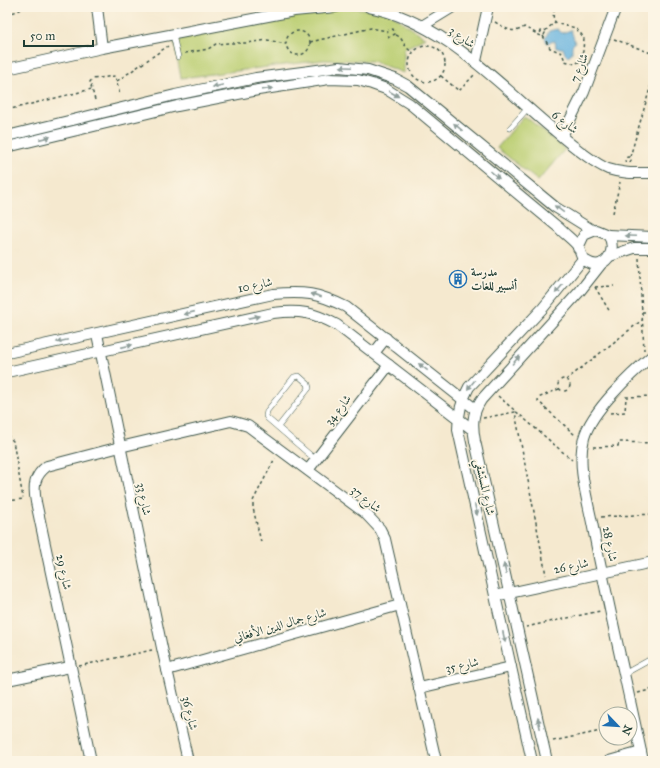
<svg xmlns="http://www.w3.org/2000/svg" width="660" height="768" font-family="'IM FELL Great Primer',Amiri,serif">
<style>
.green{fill:#bace71;stroke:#6c8652}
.water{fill:#66b3df;stroke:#42788a}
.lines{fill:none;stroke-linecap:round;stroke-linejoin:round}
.lane-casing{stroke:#3f574b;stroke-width:6}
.street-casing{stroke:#3f574b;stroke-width:12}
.path{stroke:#3f574b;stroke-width:1.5;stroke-dasharray:3 3;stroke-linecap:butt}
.lane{stroke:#fff;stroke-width:5}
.street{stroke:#fff;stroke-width:10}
.oneway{fill:#8f9e9a}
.labels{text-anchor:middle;stroke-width:3.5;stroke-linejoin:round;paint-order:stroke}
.street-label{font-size:12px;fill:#1f3d34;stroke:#fcf5e5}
.poi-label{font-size:12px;font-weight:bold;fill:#1f3d34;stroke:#fcf5e5;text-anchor:start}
</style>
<rect width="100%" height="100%" fill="#fcf5e5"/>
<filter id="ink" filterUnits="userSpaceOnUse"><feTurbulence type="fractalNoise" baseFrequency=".025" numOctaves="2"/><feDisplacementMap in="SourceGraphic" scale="8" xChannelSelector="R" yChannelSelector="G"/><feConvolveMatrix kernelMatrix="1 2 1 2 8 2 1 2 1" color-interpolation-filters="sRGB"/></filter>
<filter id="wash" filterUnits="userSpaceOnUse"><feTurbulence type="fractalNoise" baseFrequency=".012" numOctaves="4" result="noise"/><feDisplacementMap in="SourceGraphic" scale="16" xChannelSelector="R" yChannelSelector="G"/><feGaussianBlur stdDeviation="0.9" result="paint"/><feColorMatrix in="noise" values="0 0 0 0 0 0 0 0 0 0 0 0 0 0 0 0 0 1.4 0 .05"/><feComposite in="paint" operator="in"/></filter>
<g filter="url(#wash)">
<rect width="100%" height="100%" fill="#f5e9cf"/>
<g class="green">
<path d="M 340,7 L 387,11 L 425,38 L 404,49 L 404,73 L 372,61 L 323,60 L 181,78 L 173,35 Z"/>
<path d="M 523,117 L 526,117 L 565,149 L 538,181 L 497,148 Z"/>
</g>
<path class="water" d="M 557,29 L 562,33 L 571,30 L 575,42 L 572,46 L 572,53 L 568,56 L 565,54 L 563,48 L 556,48 L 555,41 L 547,43 L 545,38 L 549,31 Z"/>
</g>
<g filter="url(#ink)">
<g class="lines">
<defs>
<g id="lane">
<path d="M 173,35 L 178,57"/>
<path d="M 510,128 L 528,108"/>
<path d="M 278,427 L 309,388 L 308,384 L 299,376 L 294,377 L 267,411 L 266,416 L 267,418 L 316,460"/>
<path d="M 624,674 L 653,658"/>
</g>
<g id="street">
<path d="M 97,7 L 102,48"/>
<path d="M 369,7 C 444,22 497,83 554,130 C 568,142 591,162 608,169 C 623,174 638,173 653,173"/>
<path d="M 422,26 L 453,7"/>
<path d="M 476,61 L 488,7"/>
<path d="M 7,69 L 102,48 L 294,11 L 336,7"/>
<path d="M 7,136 L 175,95 L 256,78 L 310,71 L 339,67 L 368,70 L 395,79 L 408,86 L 555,207 L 592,230"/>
<path d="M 562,136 L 584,92 L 616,7"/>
<path d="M 7,147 L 177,106 L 258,90 L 329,79 L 358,80 L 372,84 L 386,89 L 410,104 L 559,228 C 564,234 575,241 579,248 C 581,253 581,258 586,261 C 604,273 619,250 608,235 L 596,230 L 584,235 L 578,248"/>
<path d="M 608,235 L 653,237"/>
<path d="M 610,256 L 634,248 L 653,248"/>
<path d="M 97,334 L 162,648 L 188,761"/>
<path d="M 7,353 L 273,294 C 304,291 318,293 346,307 L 475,409"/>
<path d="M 374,353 L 386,338"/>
<path d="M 7,372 L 273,313 C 300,310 313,312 337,325 L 473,430"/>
<path d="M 308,470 L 389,365"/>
<path d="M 495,596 L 653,562"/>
<path d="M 167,670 L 400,605"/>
<path d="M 7,680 L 70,667"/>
<path d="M 419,688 L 511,667"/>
<path d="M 91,761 L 36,502 C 33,486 34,476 47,466 L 120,447 L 231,421 L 248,426 L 365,513 L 380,529 L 385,539 L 436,761"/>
<path d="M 532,761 L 458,430 C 458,414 461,401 469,387 L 543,308 L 583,259"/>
<path d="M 547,761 L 475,441 C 472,425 472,414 481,400 L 580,291 L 602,263"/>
<path d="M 609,761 L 641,752"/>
<path d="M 643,761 C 627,685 609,609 594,533 C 589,503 576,468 584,438 C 591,411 632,373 653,355"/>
</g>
</defs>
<use href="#lane" class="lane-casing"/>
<use href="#street" class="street-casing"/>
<g class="path">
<path d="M 7,14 L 18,11 L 25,7"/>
<path d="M 495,22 C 505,28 514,35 524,27 L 541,36 L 544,35 L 545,33 L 541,31 L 540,34"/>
<path d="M 545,31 L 555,22"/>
<circle cx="298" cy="43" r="12"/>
<path d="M 396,35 C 404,38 403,48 413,52"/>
<path d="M 543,36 L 550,48 L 562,53 L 565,61 L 575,64 L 580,61 L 583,51 L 584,38 C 581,34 577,28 572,27 C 560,23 549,27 555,7"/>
<path d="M 614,39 L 651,53"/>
<path d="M 310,42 L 371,28 L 387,31 L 393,29 L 395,34 L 389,37 L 387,31"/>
<circle cx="427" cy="64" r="18"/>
<path d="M 653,51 L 651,53 L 653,57"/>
<path d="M 185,53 L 208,49 L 216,44 L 228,43 L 247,43 L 267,40 L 286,44"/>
<path d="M 441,76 L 459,91 L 475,74"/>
<path d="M 117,81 L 168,46"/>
<path d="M 95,100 L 90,82 L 92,79 L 115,76 L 120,95"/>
<path d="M 7,110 L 92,89"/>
<path d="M 630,157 L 653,78"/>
<circle cx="628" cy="160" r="3"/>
<path d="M 613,213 L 620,182"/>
<path d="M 639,258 L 644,350"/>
<path d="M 595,287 L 610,312"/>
<path d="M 595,287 L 614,286"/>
<path d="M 642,312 L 653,312"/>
<circle cx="564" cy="385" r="6"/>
<path d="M 566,380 L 642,320"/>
<path d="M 559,389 L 538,398 L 538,401 L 576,436"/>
<path d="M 498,396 L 572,460"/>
<path d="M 610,413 L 625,412 L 626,397 L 653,396"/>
<path d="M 483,418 L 515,412 L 546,575"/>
<path d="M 7,435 L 13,441 L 23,498"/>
<path d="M 593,447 L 618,446 L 619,442 L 653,443"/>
<path d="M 7,501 L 23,499"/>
<path d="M 601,517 L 653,514"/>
<path d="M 261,542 L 253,508 L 253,501 L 275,458"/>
<path d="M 526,627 L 600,611"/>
<path d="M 79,666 L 152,650"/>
<path d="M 638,693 L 653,689"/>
<path d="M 553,741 L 606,730"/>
</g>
<use href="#lane" class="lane"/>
<use href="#street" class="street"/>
</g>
<defs><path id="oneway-solid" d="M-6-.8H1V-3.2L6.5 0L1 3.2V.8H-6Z"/></defs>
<g class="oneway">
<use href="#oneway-solid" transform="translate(346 67) rotate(-178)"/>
<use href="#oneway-solid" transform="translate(218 86) rotate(168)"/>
<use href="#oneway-solid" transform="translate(267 89) rotate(-9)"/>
<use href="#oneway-solid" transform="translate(394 94) rotate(30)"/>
<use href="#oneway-solid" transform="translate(458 127) rotate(-140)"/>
<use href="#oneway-solid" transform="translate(45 138) rotate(-13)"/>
<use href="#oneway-solid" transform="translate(495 175) rotate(40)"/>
<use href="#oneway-solid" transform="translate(559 209) rotate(-144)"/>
<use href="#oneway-solid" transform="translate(631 236) rotate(-177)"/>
<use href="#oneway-solid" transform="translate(559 289) rotate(131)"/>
<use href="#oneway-solid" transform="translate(316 295) rotate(-164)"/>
<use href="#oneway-solid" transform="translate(189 313) rotate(167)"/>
<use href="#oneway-solid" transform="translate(254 317) rotate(-12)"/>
<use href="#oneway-solid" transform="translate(62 341) rotate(168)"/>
<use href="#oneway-solid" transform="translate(127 346) rotate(-13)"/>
<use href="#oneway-solid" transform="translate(516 360) rotate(-48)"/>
<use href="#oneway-solid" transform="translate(423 367) rotate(-142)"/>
<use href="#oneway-solid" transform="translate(471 385) rotate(129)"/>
<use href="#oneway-solid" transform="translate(476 510) rotate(78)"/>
<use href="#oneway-solid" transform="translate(505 569) rotate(-103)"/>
<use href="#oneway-solid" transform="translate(504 637) rotate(78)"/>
<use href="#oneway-solid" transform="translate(539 723) rotate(-102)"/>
</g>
</g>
<defs>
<symbol id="building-ring" viewBox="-11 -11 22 22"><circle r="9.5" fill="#fcf5e5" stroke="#1f6fb2" stroke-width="1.5"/><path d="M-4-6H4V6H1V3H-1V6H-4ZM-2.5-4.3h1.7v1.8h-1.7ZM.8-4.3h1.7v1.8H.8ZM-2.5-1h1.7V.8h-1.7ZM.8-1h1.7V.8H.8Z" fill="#1f6fb2"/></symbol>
</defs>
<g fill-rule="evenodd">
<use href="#building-ring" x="448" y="269" width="20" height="20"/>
</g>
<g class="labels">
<g class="street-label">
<text transform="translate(462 37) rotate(34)" y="4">شارع 3</text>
<text transform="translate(579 68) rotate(-69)" y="4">شارع 7</text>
<text transform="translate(565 122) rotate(38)" y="4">شارع 6</text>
<text transform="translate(255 285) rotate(-12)" y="4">شارع 10</text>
<text transform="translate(338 410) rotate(-53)" y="4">شارع 34</text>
<text transform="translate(485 487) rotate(78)" y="4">شارع المستشفي</text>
<text transform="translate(144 499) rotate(78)" y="4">شارع 33</text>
<text transform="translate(366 499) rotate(39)" y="4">شارع 37</text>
<text transform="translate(610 544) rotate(79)" y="4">شارع 28</text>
<text transform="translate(571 566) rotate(-12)" y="4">شارع 26</text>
<text transform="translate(64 572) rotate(78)" y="4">شارع 29</text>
<text transform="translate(280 625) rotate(-16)" y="4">شارع جمال الدين الأفغاني</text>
<text transform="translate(462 665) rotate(-13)" y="4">شارع 35</text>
<text transform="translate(190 713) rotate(77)" y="4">شارع 36</text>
</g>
<g class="poi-label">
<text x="471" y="276">مدرسة<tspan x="471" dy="14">أنسبير للغات</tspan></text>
</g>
</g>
<rect width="660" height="768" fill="none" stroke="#fcf5e5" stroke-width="24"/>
<g transform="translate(618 726) rotate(115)"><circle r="19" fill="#fcf5e5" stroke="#a4ab9e"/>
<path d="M0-3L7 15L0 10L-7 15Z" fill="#1f6fb2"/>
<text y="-6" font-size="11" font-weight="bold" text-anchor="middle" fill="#1f3d34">N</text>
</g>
<path d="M24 40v6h69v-6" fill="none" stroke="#1f3d34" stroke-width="2"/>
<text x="30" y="40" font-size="12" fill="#1f3d34" stroke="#fcf5e5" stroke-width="3" paint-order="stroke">50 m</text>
</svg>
